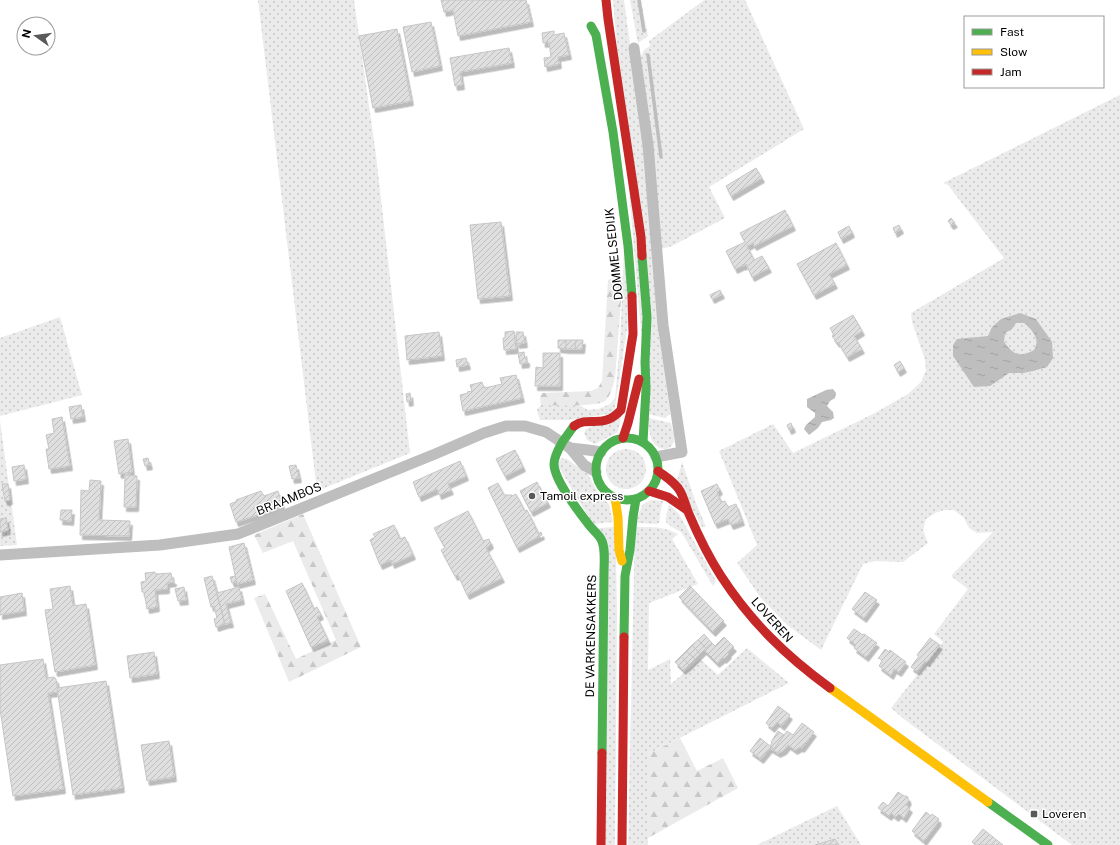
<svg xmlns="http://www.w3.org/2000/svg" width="1120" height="845" font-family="'Public Sans',sans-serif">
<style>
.grass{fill:url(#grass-dots)}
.forest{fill:url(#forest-firs)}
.water{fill:url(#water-ripples);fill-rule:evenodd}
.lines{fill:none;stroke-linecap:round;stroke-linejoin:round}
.stream{stroke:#bebebe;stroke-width:3.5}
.building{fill:url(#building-hatch);stroke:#c6c6c6;filter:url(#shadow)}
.street{stroke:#bebebe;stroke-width:11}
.fast{stroke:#4caf50;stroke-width:9}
.slow{stroke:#ffc107;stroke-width:9}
.jam{stroke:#c62828;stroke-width:9}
.poi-dot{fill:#595959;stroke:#fff;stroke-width:1.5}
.labels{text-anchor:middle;stroke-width:3;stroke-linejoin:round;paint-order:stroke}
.street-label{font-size:12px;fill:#000;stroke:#fff}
.poi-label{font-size:12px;fill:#000;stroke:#fff;text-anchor:start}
</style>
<defs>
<pattern id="grass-dots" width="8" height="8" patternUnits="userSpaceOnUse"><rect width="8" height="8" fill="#ebebeb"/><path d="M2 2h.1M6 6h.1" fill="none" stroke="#c8c8c8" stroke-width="1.8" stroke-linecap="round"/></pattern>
<pattern id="forest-firs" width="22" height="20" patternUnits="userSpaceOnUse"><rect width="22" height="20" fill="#ebebeb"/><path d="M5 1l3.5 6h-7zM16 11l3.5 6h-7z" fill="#c8c8c8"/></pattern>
<pattern id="water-ripples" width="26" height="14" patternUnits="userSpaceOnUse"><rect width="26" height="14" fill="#bebebe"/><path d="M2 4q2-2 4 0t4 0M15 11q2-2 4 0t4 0" fill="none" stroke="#a2a2a2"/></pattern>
<pattern id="building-hatch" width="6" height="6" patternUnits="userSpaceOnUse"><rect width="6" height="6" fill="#dfdfdf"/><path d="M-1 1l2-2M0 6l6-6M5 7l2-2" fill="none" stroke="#bebebe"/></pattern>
<filter id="shadow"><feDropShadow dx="2.5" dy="4.5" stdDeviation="0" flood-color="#0004"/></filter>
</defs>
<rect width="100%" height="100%" fill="#fff"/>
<g class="grass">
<path d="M 258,0 L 354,0 L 376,155 L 410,453 L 317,491 Z"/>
<path d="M 613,0 L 624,0 L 644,145 L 659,334 L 670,410 L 670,414 L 665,418 L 648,414 Z"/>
<path d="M 630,0 L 641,0 L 648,36 L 638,43 Z"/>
<path d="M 704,0 L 745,0 L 804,129 L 709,187 L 725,218 L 672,246 L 661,249 L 641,57 L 644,50 L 650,46 L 649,41 Z"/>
<path d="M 1120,95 L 1120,845 L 1072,845 L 904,719 L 891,708 L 943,642 L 934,634 L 968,589 L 951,576 L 993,532 L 977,533 L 969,528 L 964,518 L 954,510 L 944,510 L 935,513 L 926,519 L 923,530 L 928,543 L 903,562 L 875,561 L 863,564 L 821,650 L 786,624 L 760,597 L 737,563 L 757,545 L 719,451 L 773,424 L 793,453 L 873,414 L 908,394 L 921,382 L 926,370 L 925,360 L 912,322 L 911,313 L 1004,258 L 948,185 L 943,183 Z"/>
<path d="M 624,250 L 629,316 L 614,413 L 570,420 L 540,420 L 537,410 L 541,405 L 579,405 L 588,410 L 599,409 L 610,404 L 615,398 L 620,343 Z"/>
<path d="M 60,317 L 82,395 L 0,416 L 0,338 Z"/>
<path d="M 622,412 L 618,432 L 595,444 L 587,440 L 584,433 L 586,429 Z"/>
<path d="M 648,418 L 671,423 C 672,428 674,434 674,439 C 673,453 656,451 652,440 C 649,434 649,425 648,418 Z"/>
<path d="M 0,421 L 17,545 L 0,546 Z"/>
<circle cx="626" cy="469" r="20"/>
<path d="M 562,458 L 567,459 L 588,474 L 598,493 L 609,504 L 613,522 L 593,524 L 557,464 Z"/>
<path d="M 682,462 L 696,503 L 706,527 L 702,527 L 677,481 Z"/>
<path d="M 652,500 L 663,501 L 661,509 L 659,523 L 656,524 L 635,523 L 643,504 Z"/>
<path d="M 669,504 L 679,514 L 716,581 L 713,586 L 682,533 C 677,529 670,527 666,522 L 666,517 Z"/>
<path d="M 614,527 L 616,555 L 617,616 L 615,845 L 602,845 L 599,528 Z"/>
<path d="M 635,527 C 651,527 663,526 678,534 L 672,539 L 698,584 L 649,603 L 648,670 L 670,659 L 671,684 L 700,659 L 718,675 L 747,648 L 789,683 L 648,754 L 648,845 L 628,845 Z"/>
<path d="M 837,806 L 861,845 L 757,845 Z"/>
</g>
<g class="forest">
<path d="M 623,276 L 615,378 C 613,385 611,396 605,401 C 596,407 554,405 541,405 L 540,397 L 542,393 L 591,391 L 598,388 L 602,381 L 608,280 Z"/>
<path d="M 303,514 L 361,647 L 289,682 L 254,598 L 265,594 L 296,659 L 336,640 L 293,541 L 263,553 L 254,535 Z"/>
<path d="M 680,738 L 697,771 L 723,758 L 738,788 L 648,838 L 648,754 Z"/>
</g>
<g class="water">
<path d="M 1020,313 L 1036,319 L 1052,342 L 1053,358 L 1047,367 L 1033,371 L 1023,373 L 1009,373 L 990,386 L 974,387 L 953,356 L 953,345 L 957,339 L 988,336 L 992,327 L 1001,319 ZM 1016,323 L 1024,323 C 1032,330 1041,339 1034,350 C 1019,358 1014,355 1004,342 L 1005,333 L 1012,329 Z"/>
<path d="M 833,389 L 836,393 L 835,398 L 830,401 L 827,406 L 833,412 L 834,418 L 831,420 L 822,422 L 818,428 L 809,435 L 804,429 L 806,425 L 815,417 L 815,413 L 807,407 L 807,399 L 826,390 Z"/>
</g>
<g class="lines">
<g class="stream">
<path d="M 639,0 L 644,31"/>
<path d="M 648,55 L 661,157"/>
</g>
</g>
<g class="building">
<path d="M 441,0 L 526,0 L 531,22 L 458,36 L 453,10 L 444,12 Z"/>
<path d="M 431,22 L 440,66 L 412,72 L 403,27 Z"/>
<path d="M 397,29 L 411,101 L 373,108 L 359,36 Z"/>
<path d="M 554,31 L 554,35 L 564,33 L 569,55 L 558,57 L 559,64 L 545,67 L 544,58 L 551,57 L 549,42 L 543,43 L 542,33 Z"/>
<path d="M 509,48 L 512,63 L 460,72 L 462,85 L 455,86 L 450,58 Z"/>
<path d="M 756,168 L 762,178 L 731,196 L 726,186 Z"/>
<path d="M 785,210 L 793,226 L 754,246 L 753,243 L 747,246 L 754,260 L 762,256 L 769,268 L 752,277 L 746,264 L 743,266 L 743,265 L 735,269 L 726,251 L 745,242 L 740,233 Z"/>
<path d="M 951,218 L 955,223 L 951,225 L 948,221 Z"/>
<path d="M 501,222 L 510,296 L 478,299 L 470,225 Z"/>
<path d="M 899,225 L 901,229 L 895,233 L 893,228 Z"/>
<path d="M 849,226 L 852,233 L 841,239 L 838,232 Z"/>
<path d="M 836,243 L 847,265 L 829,274 L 835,284 L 814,295 L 797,264 Z"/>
<path d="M 720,290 L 722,294 L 712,299 L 710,295 Z"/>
<path d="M 853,315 L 862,331 L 854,336 L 862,349 L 847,357 L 838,342 L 837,343 L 832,336 L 834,335 L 830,328 Z"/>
<path d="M 514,331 L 516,349 L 504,350 L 503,338 L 505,338 L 505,332 Z"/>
<path d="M 439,332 L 442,356 L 407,360 L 405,336 Z"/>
<path d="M 516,332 L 523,332 L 525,343 L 517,344 Z"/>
<path d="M 558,340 L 566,340 L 566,349 L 558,348 Z"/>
<path d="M 566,340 L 576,340 L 575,349 L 566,349 Z"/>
<path d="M 576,340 L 583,340 L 582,349 L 575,349 Z"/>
<path d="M 524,352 L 525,359 L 527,359 L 527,363 L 520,364 L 518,353 Z"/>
<path d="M 543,353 L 560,353 L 560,386 L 535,386 L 536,367 L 543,368 Z"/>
<path d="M 466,358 L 468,365 L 457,367 L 456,360 Z"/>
<path d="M 900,361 L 904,368 L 898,372 L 894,365 Z"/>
<path d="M 516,375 L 522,398 L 463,411 L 460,395 L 468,393 L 467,392 L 472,391 L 470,385 L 482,382 L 484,388 L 489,387 L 502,384 L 500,378 Z"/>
<path d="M 410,393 L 411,401 L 407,402 L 406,394 Z"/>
<path d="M 81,405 L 83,417 L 71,419 L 69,407 Z"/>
<path d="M 62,417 L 70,466 L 49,469 L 46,449 L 49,449 L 46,435 L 54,433 L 52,419 Z"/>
<path d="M 791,423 L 793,428 L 789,430 L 787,425 Z"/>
<path d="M 128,439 L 132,472 L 119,474 L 114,441 Z"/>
<path d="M 515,450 L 523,467 L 505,476 L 496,459 Z"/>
<path d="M 148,458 L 150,465 L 145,466 L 143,459 Z"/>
<path d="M 460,461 L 466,476 L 448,484 L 451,490 L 439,495 L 437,489 L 419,497 L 413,482 Z"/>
<path d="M 24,465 L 26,479 L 14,481 L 12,467 Z"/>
<path d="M 296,465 L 299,478 L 292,479 L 289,466 Z"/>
<path d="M 125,475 L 137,476 L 136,507 L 124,507 Z"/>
<path d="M 90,480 L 101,481 L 99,520 L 130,521 L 129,536 L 80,535 L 81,490 L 89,491 Z"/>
<path d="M 537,482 L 548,503 L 531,512 L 520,491 Z"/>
<path d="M 498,483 L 504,495 L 512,495 L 512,496 L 516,494 L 525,511 L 527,510 L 536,528 L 535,528 L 538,534 L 541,532 L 542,535 L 517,548 L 488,488 Z"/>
<path d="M 2,484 L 8,484 L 10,500 L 5,501 Z"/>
<path d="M 717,484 L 720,490 L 717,492 L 721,502 L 725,501 L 728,507 L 736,504 L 742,521 L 731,525 L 728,519 L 715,524 L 701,491 Z"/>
<path d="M 261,491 L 264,496 L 278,491 L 283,507 L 236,522 L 230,504 L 237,501 L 236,500 Z"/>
<path d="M 61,510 L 72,510 L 71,521 L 60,520 Z"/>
<path d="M 468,511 L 483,541 L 489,539 L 491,544 L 486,548 L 502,578 L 467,595 L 458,575 L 455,576 L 441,550 L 445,548 L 434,528 Z"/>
<path d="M 6,518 L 8,530 L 0,532 L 0,519 Z"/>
<path d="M 394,525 L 400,539 L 405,537 L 413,555 L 392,564 L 391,560 L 380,565 L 370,540 L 375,537 L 373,534 Z"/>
<path d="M 244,543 L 253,580 L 237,584 L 229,547 Z"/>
<path d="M 155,572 L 155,574 L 171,573 L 172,580 L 174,580 L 174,582 L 167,583 L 167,589 L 155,590 L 157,607 L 147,609 L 144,592 L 142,592 L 141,582 L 146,581 L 145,573 Z"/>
<path d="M 212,576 L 225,624 L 216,627 L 214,619 L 217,618 L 214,606 L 211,607 L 204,578 Z"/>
<path d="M 235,576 L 237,582 L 232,583 L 230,577 Z"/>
<path d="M 302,583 L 314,609 L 317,607 L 321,615 L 317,617 L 328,640 L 311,647 L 286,591 Z"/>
<path d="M 70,586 L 73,606 L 86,604 L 95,665 L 55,672 L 45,610 L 53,609 L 50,589 Z"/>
<path d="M 690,586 L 724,621 L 713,632 L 679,597 Z"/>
<path d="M 184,587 L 186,600 L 178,601 L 175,589 Z"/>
<path d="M 239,587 L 242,600 L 226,604 L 231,623 L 225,624 L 217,593 Z"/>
<path d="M 865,592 L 877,600 L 864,618 L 852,609 Z"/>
<path d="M 22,593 L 24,611 L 0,615 L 0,597 Z"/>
<path d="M 854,629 L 863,635 L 864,634 L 877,643 L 866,657 L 854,648 L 856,645 L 847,638 Z"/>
<path d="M 704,634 L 712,643 L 706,648 L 698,640 Z"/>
<path d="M 724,637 L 734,647 L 728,653 L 729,654 L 724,659 L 723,658 L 717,663 L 704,650 L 712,643 L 715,646 Z"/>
<path d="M 930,638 L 940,645 L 927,662 L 925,661 L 917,671 L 911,667 L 919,656 L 917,655 Z"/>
<path d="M 698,640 L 706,648 L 700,654 L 692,645 Z"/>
<path d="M 692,645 L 700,654 L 695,659 L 686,651 Z"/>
<path d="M 885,649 L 889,652 L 890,650 L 906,662 L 899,672 L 894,669 L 891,675 L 879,666 L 882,661 L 879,658 L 878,659 Z"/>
<path d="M 686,651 L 695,659 L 689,665 L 681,656 Z"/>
<path d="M 154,652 L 157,674 L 130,678 L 127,656 Z"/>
<path d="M 681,656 L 689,665 L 683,670 L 675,662 Z"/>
<path d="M 43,659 L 46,678 L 54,677 L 56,679 L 58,692 L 48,693 L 63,789 L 13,796 L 0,709 L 0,665 Z"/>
<path d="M 106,681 L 122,788 L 73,795 L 57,688 Z"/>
<path d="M 778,706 L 790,715 L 782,726 L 777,722 L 772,728 L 766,723 Z"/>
<path d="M 802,723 L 814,732 L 802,748 L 800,747 L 795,750 L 788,745 L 784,750 L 778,753 L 770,748 L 761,759 L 750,751 L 760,738 L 774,749 L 787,731 L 793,735 Z"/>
<path d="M 778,731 L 784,735 L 774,749 L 770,746 L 772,743 L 771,742 Z"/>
<path d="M 169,741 L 174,777 L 147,781 L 141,745 Z"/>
<path d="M 898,792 L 904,796 L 906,796 L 908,797 L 908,799 L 909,800 L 906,805 L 910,808 L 904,818 L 899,814 L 896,817 L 891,813 L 889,816 L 878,808 L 883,802 L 888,806 Z"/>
<path d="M 926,812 L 931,816 L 932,814 L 939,819 L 937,820 L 939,821 L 924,841 L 912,831 Z"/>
<path d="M 983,829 L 1003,845 L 975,845 L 972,842 Z"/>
<path d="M 835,839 L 839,845 L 815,845 Z"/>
</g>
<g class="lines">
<g class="street">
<path d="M 634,48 L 648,145 L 663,325 L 682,452 L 656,457"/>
<path d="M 570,448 L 588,450 L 601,452"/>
<path d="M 0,555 L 160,545 L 238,534 L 435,454 L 484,433 L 506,426 L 525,426 L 546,432 L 570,448 L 584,465 L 596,472"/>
</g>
<g class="fast">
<path d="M 591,26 L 596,35 L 613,132 L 628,246 L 632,296"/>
<path d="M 642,256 L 647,317 L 645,362 L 646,389 L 643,442"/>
<path d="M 574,426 C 570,431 567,436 563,441 C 559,448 554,456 554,464 C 554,480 579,512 589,525 C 593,530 598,534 601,539 C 606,548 604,563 604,573 L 602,753"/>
<circle cx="627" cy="469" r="31"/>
<path d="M 624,637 L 625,576 L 630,550 L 633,517 L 636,499"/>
<path d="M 988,802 L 1048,845"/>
</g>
<g class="slow">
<path d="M 615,498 L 618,517 L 619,550 L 622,561"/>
<path d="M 830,688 L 988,802"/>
</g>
<g class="jam">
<path d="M 606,0 L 608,19 L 641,237 L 642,256"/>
<path d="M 574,426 C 589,415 603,430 621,410 L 633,334 L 632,296"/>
<path d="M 623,438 L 628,423 L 639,379"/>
<path d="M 658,471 C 666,477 675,482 680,491 C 684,498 686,507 689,514 C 698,535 708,556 721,576 C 751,622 786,656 830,688"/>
<path d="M 649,491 L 668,497 L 687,510"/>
<path d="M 601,845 L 602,753"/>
<path d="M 622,845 L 624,637"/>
</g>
</g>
<g class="poi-dot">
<circle cx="532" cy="496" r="4"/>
<rect x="1030" y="810" width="8" height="8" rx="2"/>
</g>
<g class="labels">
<g class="street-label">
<text transform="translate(614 254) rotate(-96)" y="4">DOMMELSEDIJK</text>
<text transform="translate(289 499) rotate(-22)" y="4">BRAAMBOS</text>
<text transform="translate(772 620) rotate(48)" y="4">LOVEREN</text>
<text transform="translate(591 636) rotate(-89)" y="4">DE VARKENSAKKERS</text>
</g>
<g class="poi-label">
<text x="540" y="500">Tamoil express</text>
<text x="1042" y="818">Loveren</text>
</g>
</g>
<rect x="964" y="16" width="140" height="72" fill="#ffffff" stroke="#999999"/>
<rect x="972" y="29" width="20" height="6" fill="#4caf50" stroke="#999999"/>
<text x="1000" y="36" font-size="12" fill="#000000">Fast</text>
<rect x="972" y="49" width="20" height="6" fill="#ffc107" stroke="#999999"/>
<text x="1000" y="56" font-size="12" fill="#000000">Slow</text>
<rect x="972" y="69" width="20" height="6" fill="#c62828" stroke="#999999"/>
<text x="1000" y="76" font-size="12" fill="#000000">Jam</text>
<g transform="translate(36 36) rotate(284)"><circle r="19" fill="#ffffff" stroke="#999999"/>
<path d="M0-3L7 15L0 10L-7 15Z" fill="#595959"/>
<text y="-6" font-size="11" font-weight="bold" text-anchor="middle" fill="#000000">N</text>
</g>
</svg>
